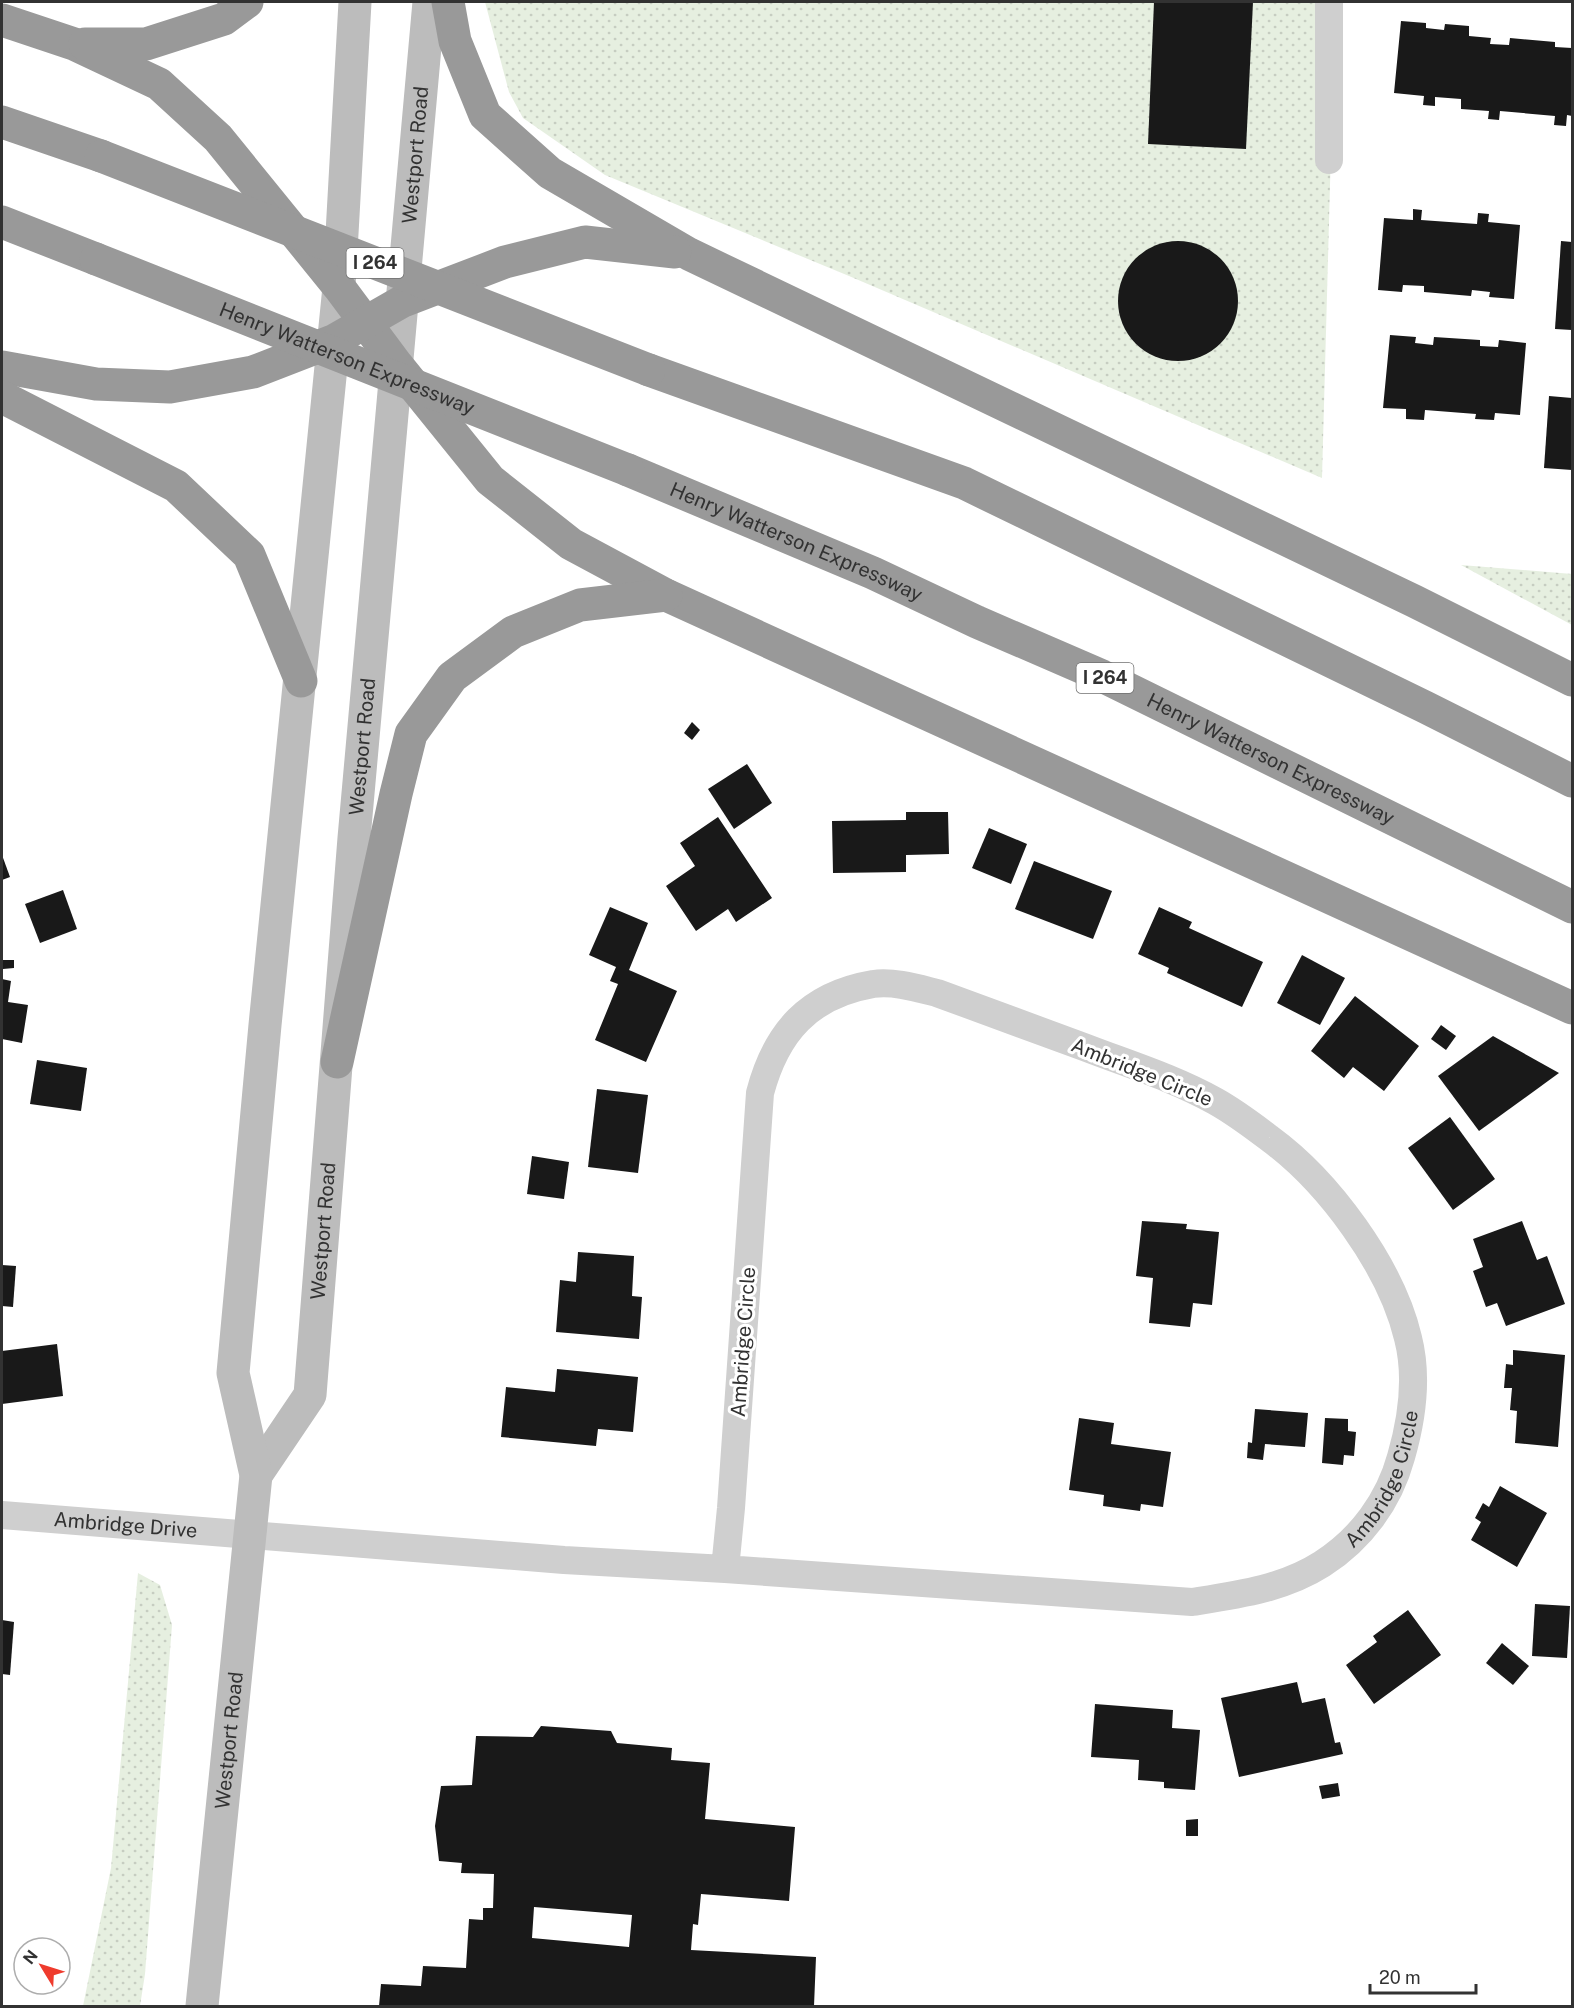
<svg xmlns="http://www.w3.org/2000/svg" width="1574" height="2008" font-family="'Public Sans',sans-serif">
<style>
.grass{fill:url(#grass-dots)}
.building{fill:#191919;fill-rule:evenodd}
.lines{fill:none;stroke-linecap:round;stroke-linejoin:round}
.minor{stroke:#cfcfcf;stroke-width:28}
.secondary{stroke:#bcbcbc;stroke-width:33}
.motorway{stroke:#999;stroke-width:33}
.motorway-bridge{stroke:#999;stroke-width:33}
.labels{text-anchor:middle;stroke-width:6;stroke-linejoin:round;paint-order:stroke}
.shield{fill:#fff;stroke:#707070;stroke-width:1.5}
.shield-label{font-size:18px;font-weight:bold;fill:#323232}
.street-label{font-size:20px;fill:#323232;stroke:#fff}
</style>
<defs>
<pattern id="grass-dots" width="8" height="8" patternUnits="userSpaceOnUse" patternTransform="scale(1.5)"><rect width="8" height="8" fill="#e6efe0"/><path d="M2 2h.1M6 6h.1" fill="none" stroke="#c6cdc1" stroke-width="1.8" stroke-linecap="round"/></pattern>
</defs>
<rect width="100%" height="100%" fill="#fff"/>
<g class="grass">
<path d="M 485,2 L 1335,2 L 1322,478 L 849,276 L 605,175 L 523,118 L 509,92 Z"/>
<path d="M 1461,565 L 1572,574 L 1572,625 Z"/>
<path d="M 138,1573 L 160,1585 L 172,1625 L 145,1974 L 140,2006 L 83,2006 L 111,1868 Z"/>
</g>
<g class="building">
<path d="M 1154,2 L 1253,2 L 1246,149 L 1148,144 Z"/>
<path d="M 1401,21 L 1426,23 L 1426,28 L 1444,30 L 1445,24 L 1469,26 L 1469,36 L 1491,38 L 1490,44 L 1509,45 L 1510,38 L 1555,42 L 1555,47 L 1572,48 L 1572,116 L 1567,115 L 1566,126 L 1554,125 L 1555,116 L 1500,111 L 1499,120 L 1488,119 L 1489,111 L 1461,109 L 1461,99 L 1435,97 L 1435,106 L 1423,105 L 1424,96 L 1394,93 Z"/>
<path d="M 1413,209 L 1422,210 L 1421,220 L 1477,224 L 1478,213 L 1489,214 L 1488,222 L 1520,225 L 1514,299 L 1489,297 L 1490,292 L 1472,290 L 1471,296 L 1424,292 L 1424,286 L 1403,285 L 1402,292 L 1378,290 L 1384,218 L 1413,220 Z"/>
<path d="M 1561,241 L 1572,242 L 1572,330 L 1555,329 Z"/>
<circle cx="1178" cy="301" r="60"/>
<path d="M 1390,335 L 1416,337 L 1415,343 L 1433,345 L 1434,337 L 1480,340 L 1480,346 L 1498,347 L 1499,340 L 1526,343 L 1520,415 L 1495,413 L 1494,420 L 1475,419 L 1476,414 L 1425,410 L 1424,420 L 1406,419 L 1406,409 L 1383,408 Z"/>
<path d="M 1549,396 L 1572,398 L 1572,470 L 1544,468 Z"/>
<path d="M 692,722 L 700,730 L 692,740 L 684,733 Z"/>
<path d="M 747,764 L 772,803 L 734,829 L 708,789 Z"/>
<path d="M 906,812 L 948,812 L 949,854 L 906,855 L 906,872 L 833,873 L 832,821 L 906,820 Z"/>
<path d="M 718,817 L 772,898 L 736,922 L 728,909 L 696,931 L 666,886 L 695,866 L 680,843 Z"/>
<path d="M 989,828 L 1027,844 L 1011,884 L 972,868 Z"/>
<path d="M 2,855 L 10,877 L 2,880 Z"/>
<path d="M 1034,861 L 1112,891 L 1093,939 L 1015,909 Z"/>
<path d="M 63,890 L 77,929 L 40,943 L 25,904 Z"/>
<path d="M 610,907 L 648,923 L 629,970 L 677,991 L 646,1062 L 595,1040 L 618,984 L 610,981 L 616,967 L 589,955 Z"/>
<path d="M 1159,907 L 1192,922 L 1189,928 L 1263,962 L 1242,1007 L 1167,973 L 1169,968 L 1138,954 Z"/>
<path d="M 1302,955 L 1345,978 L 1320,1025 L 1277,1003 Z"/>
<path d="M 3,960 L 14,960 L 14,968 L 3,969 Z"/>
<path d="M 2,979 L 11,981 L 8,1002 L 28,1005 L 22,1043 L 2,1039 Z"/>
<path d="M 1355,996 L 1419,1046 L 1384,1091 L 1353,1067 L 1344,1078 L 1311,1051 Z"/>
<path d="M 1441,1025 L 1456,1036 L 1446,1050 L 1431,1039 Z"/>
<path d="M 1493,1036 L 1559,1073 L 1479,1131 L 1438,1076 Z"/>
<path d="M 37,1060 L 87,1068 L 81,1111 L 30,1104 Z"/>
<path d="M 597,1089 L 648,1095 L 638,1173 L 588,1167 Z"/>
<path d="M 1450,1117 L 1495,1179 L 1453,1210 L 1408,1148 Z"/>
<path d="M 532,1156 L 569,1162 L 564,1199 L 527,1194 Z"/>
<path d="M 1142,1221 L 1187,1224 L 1186,1229 L 1219,1232 L 1212,1305 L 1193,1303 L 1190,1327 L 1149,1323 L 1153,1278 L 1136,1276 Z"/>
<path d="M 1522,1221 L 1537,1260 L 1547,1256 L 1565,1304 L 1506,1326 L 1497,1303 L 1486,1307 L 1473,1271 L 1483,1267 L 1473,1239 Z"/>
<path d="M 578,1252 L 634,1256 L 632,1296 L 642,1297 L 639,1339 L 556,1332 L 560,1280 L 576,1282 Z"/>
<path d="M 2,1265 L 16,1266 L 13,1307 L 2,1306 Z"/>
<path d="M 57,1344 L 63,1396 L 2,1404 L 2,1351 Z"/>
<path d="M 1513,1350 L 1565,1355 L 1558,1447 L 1515,1443 L 1517,1411 L 1510,1410 L 1512,1388 L 1504,1388 L 1506,1364 L 1513,1365 Z"/>
<path d="M 557,1369 L 638,1377 L 633,1432 L 598,1429 L 596,1446 L 501,1437 L 506,1387 L 555,1392 Z"/>
<path d="M 1255,1409 L 1308,1413 L 1305,1447 L 1265,1444 L 1263,1460 L 1247,1458 L 1248,1442 L 1252,1443 Z"/>
<path d="M 1079,1418 L 1114,1423 L 1111,1444 L 1171,1452 L 1163,1507 L 1141,1504 L 1140,1511 L 1103,1506 L 1104,1495 L 1069,1490 Z"/>
<path d="M 1325,1418 L 1348,1419 L 1348,1431 L 1356,1432 L 1354,1456 L 1344,1455 L 1343,1465 L 1322,1463 Z"/>
<path d="M 1500,1486 L 1547,1513 L 1517,1567 L 1471,1540 L 1481,1522 L 1475,1518 L 1483,1503 L 1489,1507 Z"/>
<path d="M 1535,1604 L 1570,1606 L 1567,1658 L 1532,1656 Z"/>
<path d="M 1408,1610 L 1441,1655 L 1374,1704 L 1346,1665 L 1377,1642 L 1373,1636 Z"/>
<path d="M 2,1620 L 14,1622 L 10,1675 L 2,1674 Z"/>
<path d="M 1502,1643 L 1529,1666 L 1513,1685 L 1486,1663 Z"/>
<path d="M 1297,1682 L 1302,1703 L 1325,1698 L 1335,1743 L 1340,1742 L 1343,1754 L 1239,1777 L 1221,1698 Z"/>
<path d="M 1095,1704 L 1173,1710 L 1172,1728 L 1200,1730 L 1195,1790 L 1164,1788 L 1164,1782 L 1138,1780 L 1139,1760 L 1091,1757 Z"/>
<path d="M 541,1726 L 611,1731 L 617,1743 L 672,1748 L 671,1760 L 710,1763 L 705,1819 L 795,1827 L 789,1901 L 701,1894 L 698,1925 L 693,1924 L 691,1950 L 816,1957 L 814,2006 L 379,2006 L 381,1984 L 421,1986 L 423,1966 L 466,1968 L 469,1919 L 483,1920 L 483,1908 L 493,1908 L 494,1874 L 461,1873 L 462,1863 L 439,1861 L 435,1826 L 441,1786 L 472,1785 L 476,1736 L 533,1737 ZM 534,1907 L 632,1915 L 629,1947 L 532,1938 Z"/>
<path d="M 1338,1783 L 1340,1796 L 1322,1799 L 1319,1786 Z"/>
<path d="M 1198,1819 L 1198,1836 L 1186,1836 L 1186,1820 Z"/>
</g>
<g class="lines">
<g class="minor">
<path d="M 1329,160 L 1329,2"/>
<path id="s1" d="M 2,1515 L 564,1560 L 725,1569 L 1192,1602 C 1237,1595 1283,1589 1322,1564 C 1361,1539 1389,1501 1401,1457 C 1412,1419 1418,1377 1408,1338 C 1391,1266 1328,1181 1269,1138 C 1252,1125 1233,1111 1215,1101 C 1174,1078 1128,1064 1084,1047 C 1035,1029 986,1011 937,993 C 917,988 894,981 873,984 C 809,995 776,1032 760,1093 L 731,1508 L 725,1569"/>
</g>
<g class="secondary">
<path id="s2" d="M 256,1475 L 310,1395 L 354,838 L 429,2"/>
<path id="s3" d="M 202,2006 L 256,1475 L 233,1373 L 265,1025 L 339,287 L 355,2"/>
</g>
<g class="motorway">
<path d="M 448,2 L 455,41 L 485,115 L 550,173 L 689,254 L 1414,601 L 1572,680"/>
<path d="M 2,20 L 74,44 L 159,84 L 218,138 L 339,287 L 397,365 L 490,480 L 571,544 L 666,595 L 1572,1008"/>
<path d="M 85,44 L 146,44 L 224,19 L 247,2"/>
<path d="M 2,122 L 101,156"/>
<path d="M 2,222 L 96,259"/>
<path d="M 2,367 L 96,384 L 170,387 L 253,372 L 333,341 L 403,301 L 505,262 L 585,242 L 675,252"/>
<path d="M 649,370 L 964,483 L 1425,707 L 1572,781"/>
<path d="M 2,397 L 176,486 L 249,555 L 301,681"/>
<path id="s4" d="M 628,470 L 873,573 L 977,622 L 1102,676 L 1572,907"/>
<path d="M 337,1062 L 396,794 L 411,734 L 452,677 L 513,632 L 580,605 L 666,595"/>
</g>
<g class="motorway-bridge">
<path d="M 101,156 L 649,370"/>
<path id="s5" d="M 96,259 L 628,470"/>
</g>
</g>
<g class="labels">
<g class="shield">
<rect x="346.5" y="248" width="57" height="30" rx="4.5"/>
<rect x="1076.5" y="663" width="57" height="30" rx="4.5"/>
</g>
<g class="shield-label">
<text x="375" y="269">I 264</text>
<text x="1105" y="684">I 264</text>
</g>
<g class="street-label">
<text dy="7" stroke="none"><textPath href="#s2" startOffset="1341">Westport Road</textPath></text>
<text dy="7" stroke="none"><textPath href="#s5" startOffset="270">Henry Watterson Expressway</textPath></text>
<text dy="7" stroke="none"><textPath href="#s4" startOffset="183">Henry Watterson Expressway</textPath></text>
<text dy="7" stroke="none"><textPath href="#s2" startOffset="747">Westport Road</textPath></text>
<text dy="7" stroke="none"><textPath href="#s4" startOffset="705">Henry Watterson Expressway</textPath></text>
<text transform="translate(1142 1072) rotate(22)" y="7">Ambridge Circle</text>
<text dy="7" stroke="none"><textPath href="#s2" startOffset="261">Westport Road</textPath></text>
<text transform="translate(743 1342) rotate(-86)" y="7">Ambridge Circle</text>
<text dy="7" stroke="none"><textPath href="#s1" startOffset="1438">Ambridge Circle</textPath></text>
<text dy="7" stroke="none"><textPath href="#s1" startOffset="124">Ambridge Drive</textPath></text>
<text dy="7" stroke="none"><textPath href="#s3" startOffset="267">Westport Road</textPath></text>
</g>
</g>
<rect width="1574" height="2008" fill="none" stroke="#323232" stroke-width="6"/>
<g transform="translate(42 1966) rotate(308)"><circle r="28" fill="#ffffff" stroke="#adadad" stroke-width="1.5"/>
<path d="M0-4.5L10 22L0 15L-10 22Z" fill="#ef3b2d"/>
<text y="-9" font-size="16" font-weight="bold" text-anchor="middle" fill="#323232">N</text>
</g>
<path d="M1370 1984v9h106v-9" fill="none" stroke="#323232" stroke-width="3"/>
<text x="1379" y="1984" font-size="18" fill="#323232" stroke="#ffffff" stroke-width="4.5" paint-order="stroke">20 m</text>
</svg>
